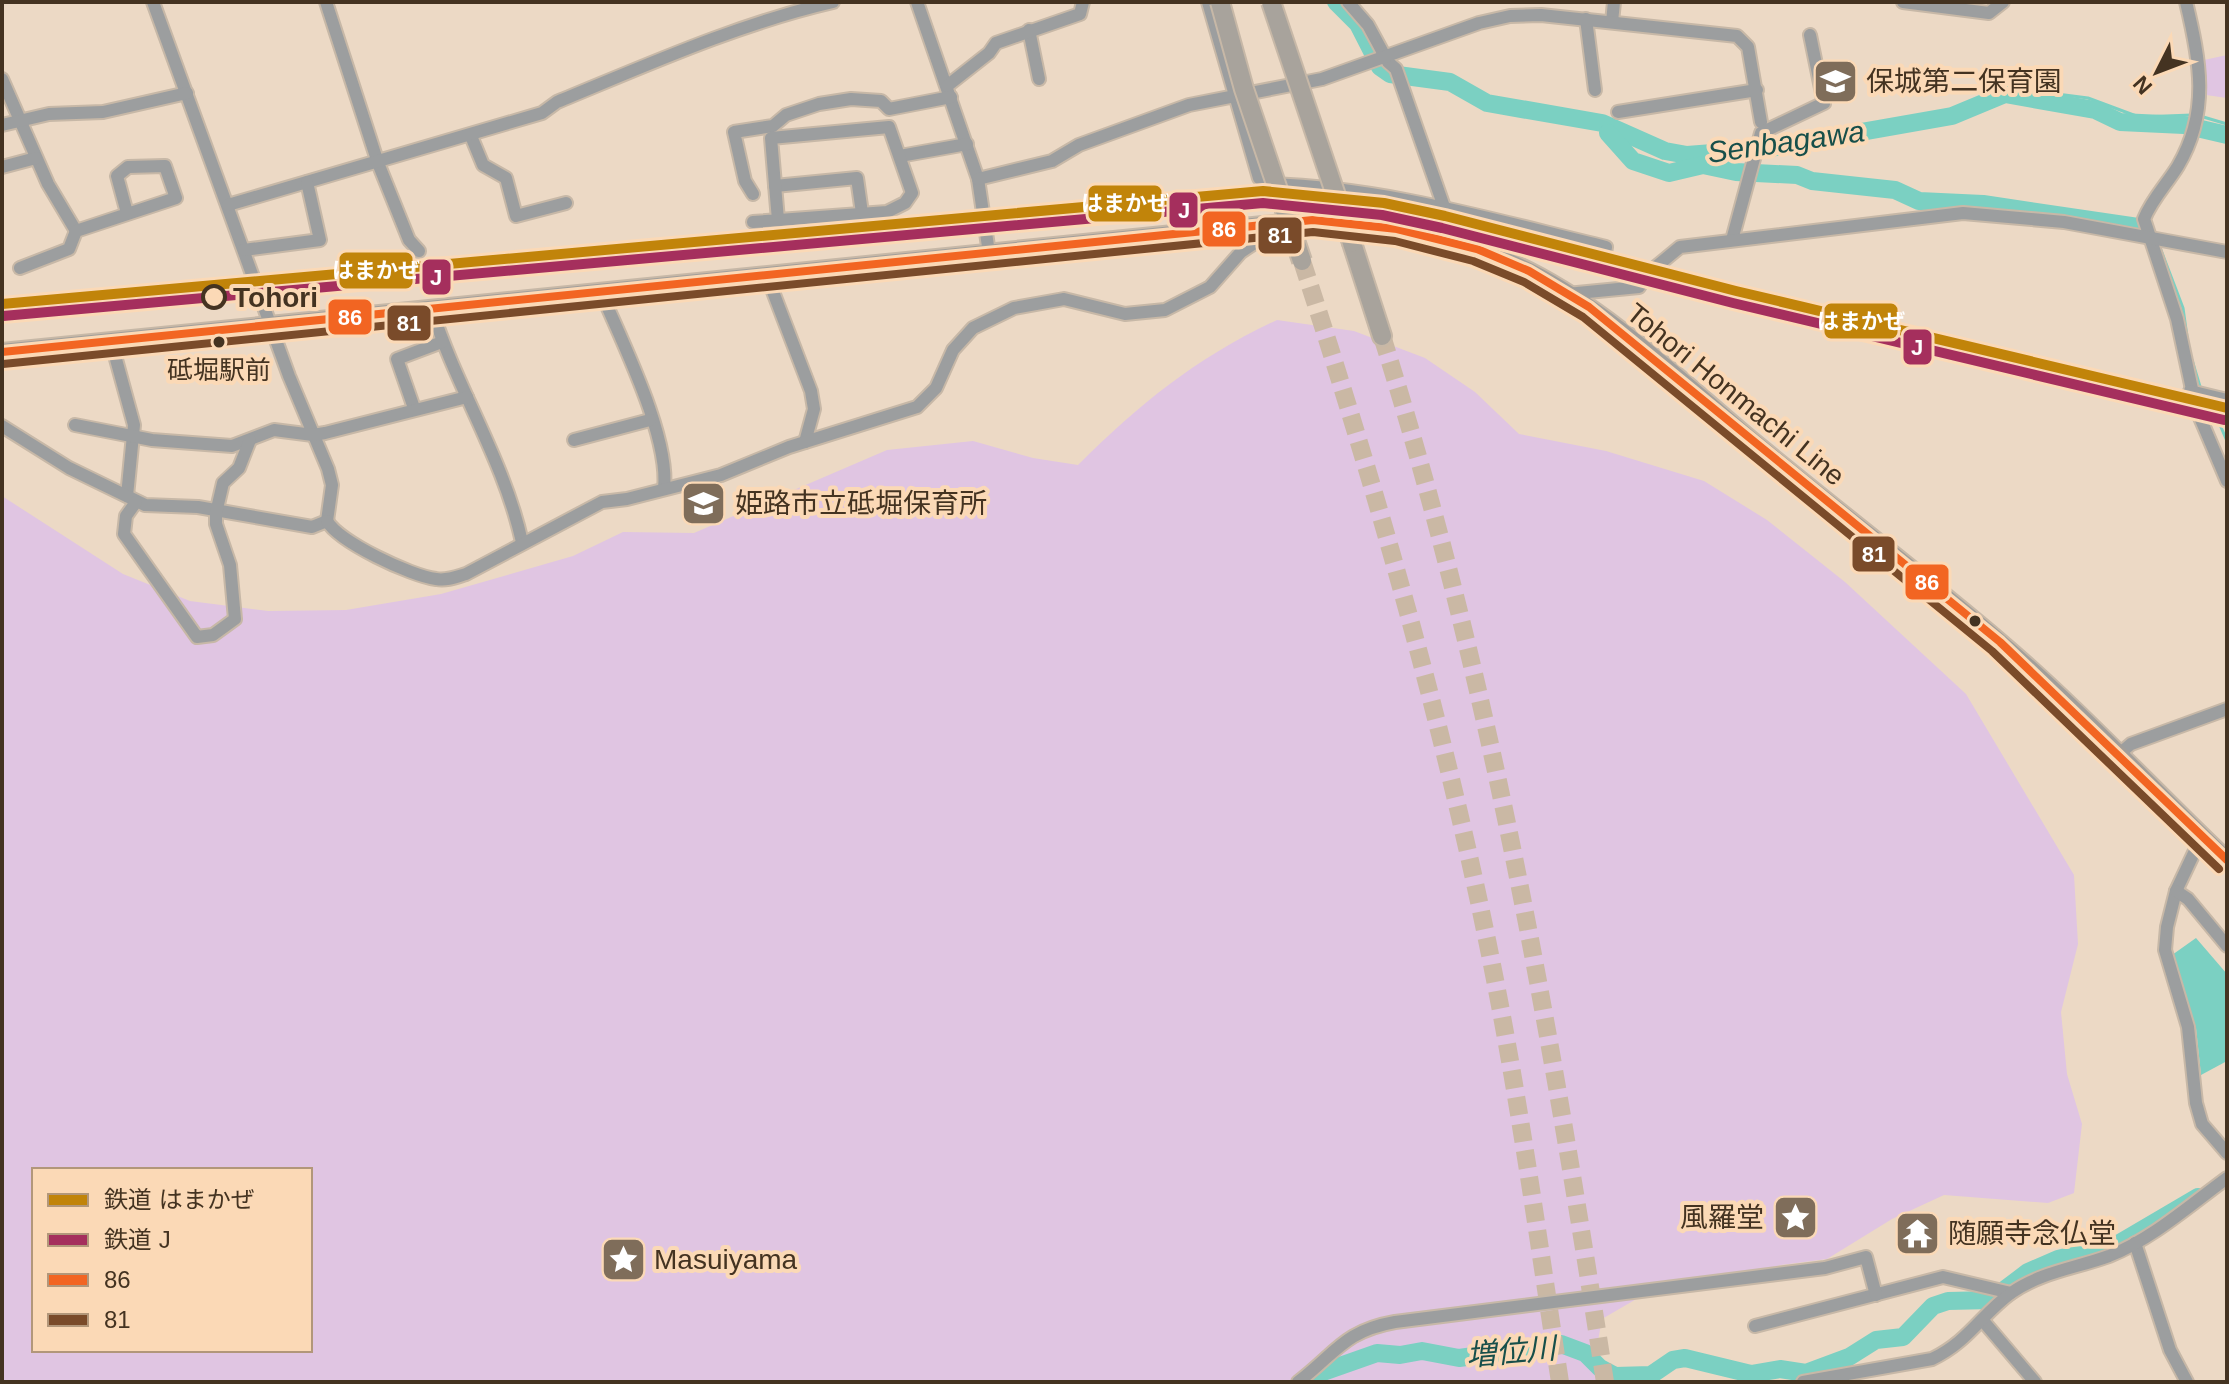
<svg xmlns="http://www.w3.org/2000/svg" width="2229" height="1384" font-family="Arial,'Noto Sans JP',sans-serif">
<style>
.green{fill:#e0c5e2;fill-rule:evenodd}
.water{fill:#7bd0c2}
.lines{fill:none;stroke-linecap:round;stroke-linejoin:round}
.stream{stroke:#7bd0c2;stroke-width:3}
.river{stroke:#7bd0c2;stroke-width:18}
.highway-tunnel{stroke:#cab8a4;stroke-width:18;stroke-dasharray:18 9;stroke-linecap:butt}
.minor-casing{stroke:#c7b8a7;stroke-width:16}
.major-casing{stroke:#c7b8a7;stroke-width:20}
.highway-casing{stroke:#c7b8a7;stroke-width:22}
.minor{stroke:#9c9e9f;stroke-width:12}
.major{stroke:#a19e9a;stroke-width:16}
.highway{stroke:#a8a39c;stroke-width:18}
.highway-bridge-casing{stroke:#c7b8a7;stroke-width:22;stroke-linecap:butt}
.highway-bridge{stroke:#a8a39c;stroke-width:18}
.bus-1-casing{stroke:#fbd9b6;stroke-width:14}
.bus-2-casing{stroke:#fbd9b6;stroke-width:14}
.bus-1{stroke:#f26522;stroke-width:8}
.bus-2{stroke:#7a4b2a;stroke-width:8}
.rail-1-casing{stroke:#fbd9b6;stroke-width:16}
.rail-2-casing{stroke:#fbd9b6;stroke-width:16}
.rail-1{stroke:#c1840a;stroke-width:10}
.rail-2{stroke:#a52f5d;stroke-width:10}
.stop-dot{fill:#fbd9b6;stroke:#443321;stroke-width:4}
.bus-dot{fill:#443321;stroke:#fbd9b6;stroke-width:3}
.labels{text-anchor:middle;stroke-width:8;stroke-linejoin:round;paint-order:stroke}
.bus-label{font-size:26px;fill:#443321;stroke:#fbd9b6}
.poi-label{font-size:28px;fill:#443321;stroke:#fbd9b6;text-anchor:start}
.stop-label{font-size:28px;font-weight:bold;fill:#443321;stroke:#fbd9b6;text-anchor:start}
.street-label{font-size:28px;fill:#443321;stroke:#fbd9b6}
.water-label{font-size:30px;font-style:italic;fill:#174f4a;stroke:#fbd9b6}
.line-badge{stroke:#fbd9b6;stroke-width:3}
.badge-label{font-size:22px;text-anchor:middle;font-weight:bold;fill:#fff}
</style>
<rect width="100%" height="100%" fill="#ecd9c5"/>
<g class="green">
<path d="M 2227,55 L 2227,98 L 2206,95 L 2204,60 Z"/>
<path d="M 1277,320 L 1354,331 L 1425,358 L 1475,392 L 1519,434 L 1606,451 L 1704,481 L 1767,520 L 1845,582 L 1966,694 L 2074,875 L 2078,944 L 2061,1012 L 2067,1074 L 2082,1124 L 2074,1193 L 2048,1203 L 1944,1195 L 1892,1219 L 1827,1259 L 1781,1265 L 1716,1281 L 1669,1280 L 1602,1319 L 1595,1357 L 1614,1382 L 2,1382 L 2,496 L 123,574 L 190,601 L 268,611 L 346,610 L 441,594 L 573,556 L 623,532 L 694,533 L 887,450 L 973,441 L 1033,458 L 1078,465 C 1142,402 1196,358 1277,320 ZM 34,1170 L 310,1170 L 310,1350 L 34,1350 Z"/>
</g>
<path class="water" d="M 2196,938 L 2227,974 L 2227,1061 L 2201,1075 L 2196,1028 L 2172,955 Z"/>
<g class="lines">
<g class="stream">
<path d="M 2005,94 L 2011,88 L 2032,85 L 2057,94 L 2088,98 L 2139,117 L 2192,115"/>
<path d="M 2200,116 L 2227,124"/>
<path d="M 2159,245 L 2183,308 L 2188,344"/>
<path d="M 2192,360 L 2201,390"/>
<path d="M 2217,418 L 2227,441"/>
</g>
<g class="river">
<path d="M 1336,2 L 1358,24 L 1380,67 L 1390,74 L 1450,82 L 1487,103 L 1602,123 L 1665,151 L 1687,155 L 1765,149 L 1952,116 L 2005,94 L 2095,110 L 2120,122 L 2184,125 L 2227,135"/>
<path d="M 1608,133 L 1633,161 L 1669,173 L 1703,165 L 1736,172 L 1797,175 L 1812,181 L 1895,190 L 1919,201 L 1983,204 L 2138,227"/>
<path d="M 1311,1382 L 1323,1372 L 1377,1353 L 1400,1355 L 1422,1351 L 1459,1358 L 1561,1344 L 1585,1353 L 1600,1368 L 1615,1376 L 1651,1375 L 1673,1360 L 1685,1358 L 1751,1374 L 1780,1369 L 1806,1373 L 1849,1357 L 1876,1340 L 1903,1337 L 1933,1306 L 1948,1301 L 1991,1300 L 2028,1272 L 2058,1259 L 2118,1244 L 2198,1197"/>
</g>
<g class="highway-tunnel">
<path d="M 1302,261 C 1382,507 1453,756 1501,1011 C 1524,1134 1541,1258 1560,1382"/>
<path d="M 1382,336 C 1490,679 1550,1027 1605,1382"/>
</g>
<defs>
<g id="minor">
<path d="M 153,2 L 289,376 L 328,469 L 332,485 L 327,521"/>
<path d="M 326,2 L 378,163 L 409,240 L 419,251"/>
<path d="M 917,2 L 978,179 L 989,253"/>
<path d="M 1208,2 L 1259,178 L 1266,184 C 1383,187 1493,220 1606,247 L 1603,264"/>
<path d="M 1348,2 L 1368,25 L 1388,62 L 1396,69 L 1444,207"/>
<path d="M 1903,2 L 1989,13 L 2003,2"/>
<path d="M 2186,2 C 2200,60 2210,112 2178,166 C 2167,184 2152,199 2144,219 L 2177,319 L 2196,408 L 2227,481"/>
<path d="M 1586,19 L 1595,90"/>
<path d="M 1612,22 L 1614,2"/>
<path d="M 1029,30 L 1039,79"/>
<path d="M 2,79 L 48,184 L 76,231"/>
<path d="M 947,86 L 989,53 L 996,43 L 1080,14 L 1083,2"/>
<path d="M 1618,112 L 1757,90"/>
<path d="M 2,125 L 49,114 L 103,112 L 187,93"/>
<path d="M 471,136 L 483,165 L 506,178 L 516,216 L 566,203"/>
<path d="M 900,156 L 967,144"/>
<path d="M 2,167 L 36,158"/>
<path d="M 978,179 L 1052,161 L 1079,145 L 1189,105 L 1322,79 L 1479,23 L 1510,16 L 1541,15 L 1737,36 L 1748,47 L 1761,122"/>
<path d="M 775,186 L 857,178 L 862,213"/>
<path d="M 753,194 L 745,181 L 734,132 L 773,126 L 786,115 L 819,104 L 851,99 L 881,101 L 889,109 L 951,97"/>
<path d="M 228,205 L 542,113 L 557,102 C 647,65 738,24 833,2"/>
<path d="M 1314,220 L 1332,211 L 1354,207 L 1413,214 L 1718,297 L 2227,415"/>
<path d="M 753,222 L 887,212 L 905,203 L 912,193 L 889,127 L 771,138 L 778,220"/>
<path d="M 1732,240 L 1761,133 L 1824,103 L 1810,35"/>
<path d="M 244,250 L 320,240 L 307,182"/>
<path d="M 20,268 L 69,249 L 76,231 L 176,198 L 165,166 L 128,167 L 117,176 L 127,213"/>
<path d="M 767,276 L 811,391 L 814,409 L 805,442"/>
<path d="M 601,292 C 622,342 670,437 664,489"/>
<path d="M 1567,294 L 1639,287 L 1646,275 L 1680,247 L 1963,213 L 2064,222 L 2227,252"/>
<path d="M 432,310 C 457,389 504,460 522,542"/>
<path d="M 111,341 L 134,425 L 127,496"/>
<path d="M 2190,391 L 2227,400"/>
<path d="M 414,408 L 397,359 L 442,342"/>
<path d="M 75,425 L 152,440 L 232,446 L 274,430 L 313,435 L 325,433 L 467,397"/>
<path d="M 2,426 L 69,468 L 145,505 L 198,507 L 312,527 L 327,521"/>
<path d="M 574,440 L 650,420"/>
<path d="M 136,502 L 126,516 L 124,534 L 197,637 L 213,635 L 235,619 L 230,565 L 216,524 L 216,513 L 223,483 L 239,468 L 250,440"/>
<path d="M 327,521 C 339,542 411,576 436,579 C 447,581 456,577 466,574 L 602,502 L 627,499 L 721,475 L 789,447 L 917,407 L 936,388 L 953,350 L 973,328 L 1014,308 L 1064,299 L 1125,314 L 1165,310 L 1210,287 L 1241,252 L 1280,226"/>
<path d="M 2118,755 L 2131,744 L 2227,709"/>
<path d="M 2202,836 L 2176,891 L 2167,927 L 2165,950 L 2188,1027 L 2196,1103 L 2202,1124 L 2227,1153"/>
<path d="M 2176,891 L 2188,899 L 2227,946"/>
<path d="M 2135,1243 L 2170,1350 L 2187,1382"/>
<path d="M 1984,1322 L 2035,1382"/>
<path d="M 1755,1326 L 1943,1277 L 2011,1293"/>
<path d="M 1298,1382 C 1336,1353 1344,1331 1395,1322 L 1825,1268 L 1866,1257 L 1876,1295"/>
<path d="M 1803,1382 L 1932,1359 C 1968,1342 1982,1314 2011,1293 C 2041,1272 2076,1268 2109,1256 C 2152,1239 2190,1205 2227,1178"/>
</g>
<path id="major" d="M 2,352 L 1313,220 C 1389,225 1460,237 1529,271 C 1612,313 1684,384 1755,443 C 1836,510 1920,574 2000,642 C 2080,710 2151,788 2227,860"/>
<path id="highway" d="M 1352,243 L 1382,336"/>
</defs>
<use href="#minor" class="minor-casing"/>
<use href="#major" class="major-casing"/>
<use href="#highway" class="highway-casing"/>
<use href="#minor" class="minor"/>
<use href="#major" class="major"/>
<use href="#highway" class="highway"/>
<defs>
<g id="highway-bridge">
<path d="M 1220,2 L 1244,89 L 1302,261"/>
<path d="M 1271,2 L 1352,243"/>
</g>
</defs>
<use href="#highway-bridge" class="highway-bridge-casing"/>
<use href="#highway-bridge" class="highway-bridge"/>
<defs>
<path id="bus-1" d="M 2,352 L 1313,220 L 1397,229 L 1477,249 L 1529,271 L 1589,307 L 2000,642 L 2227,860"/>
<path id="bus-2" d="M 3,364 L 1313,232 L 1395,241 L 1473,261 L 1524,282 L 1583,317 L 1992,651 L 2219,869"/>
</defs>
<use href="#bus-1" class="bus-1-casing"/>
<use href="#bus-2" class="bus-2-casing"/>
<use href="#bus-1" class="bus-1"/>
<use href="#bus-2" class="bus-2"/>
<defs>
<path id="rail-1" d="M 2,304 L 1263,191 L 1384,203 L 1445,216 L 1736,291 L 2227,408"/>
<path id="rail-2" d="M 3,316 L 1263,203 L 1382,215 L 1442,228 L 1733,303 L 2224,420"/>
</defs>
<use href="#rail-1" class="rail-1-casing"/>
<use href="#rail-2" class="rail-2-casing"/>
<use href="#rail-1" class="rail-1"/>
<use href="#rail-2" class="rail-2"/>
</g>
<defs>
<symbol id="school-square" viewBox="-11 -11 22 22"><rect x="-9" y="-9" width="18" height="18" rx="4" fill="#7f6d5a" stroke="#fbd9b6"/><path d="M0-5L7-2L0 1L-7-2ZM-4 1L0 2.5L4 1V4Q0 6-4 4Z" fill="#fff"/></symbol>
<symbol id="sight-square" viewBox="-11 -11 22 22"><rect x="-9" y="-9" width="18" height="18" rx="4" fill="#7f6d5a" stroke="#fbd9b6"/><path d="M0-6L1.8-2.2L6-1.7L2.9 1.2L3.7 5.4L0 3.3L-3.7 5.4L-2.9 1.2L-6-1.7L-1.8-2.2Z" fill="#fff"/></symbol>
<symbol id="temple-square" viewBox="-11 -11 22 22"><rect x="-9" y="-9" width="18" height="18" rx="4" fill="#7f6d5a" stroke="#fbd9b6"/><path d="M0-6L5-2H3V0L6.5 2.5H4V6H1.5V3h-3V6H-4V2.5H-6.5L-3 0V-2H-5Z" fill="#fff"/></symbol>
</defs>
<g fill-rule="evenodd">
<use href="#school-square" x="1810" y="56" width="51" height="51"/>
<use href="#school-square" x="678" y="478" width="51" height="51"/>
<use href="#sight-square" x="1770" y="1192" width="51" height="51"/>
<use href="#temple-square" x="1892" y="1208" width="51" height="51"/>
<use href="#sight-square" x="598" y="1234" width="51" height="51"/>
</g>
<circle class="stop-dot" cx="214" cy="297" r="11"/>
<g class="bus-dot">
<circle cx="219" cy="342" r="7"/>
<circle cx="1975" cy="621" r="7"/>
</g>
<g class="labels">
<g class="bus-label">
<text x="219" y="379">砥堀駅前</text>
</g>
<g class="poi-label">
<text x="1866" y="91">保城第二保育園</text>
<text x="735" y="513">姫路市立砥堀保育所</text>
<text x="1764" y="1227" text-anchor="end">風羅堂</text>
<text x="1948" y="1243">随願寺念仏堂</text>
<text x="654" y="1269">Masuiyama</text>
</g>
<g class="stop-label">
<text x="233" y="307">Tohori</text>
</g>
<g class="street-label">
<text transform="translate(1736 394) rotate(39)" y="10">Tohori Honmachi Line</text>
</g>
<g class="water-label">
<text transform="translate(1786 142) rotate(-8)" y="10">Senbagawa</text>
<text transform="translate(1511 1352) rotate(-5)" y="10">増位川</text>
</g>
</g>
<g class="line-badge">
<rect x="1087" y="184" width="76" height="39" rx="8" fill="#c1840a"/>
<rect x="1168" y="191" width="31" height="38" rx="8" fill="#a52f5d"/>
<rect x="1201" y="210" width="46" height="38" rx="8" fill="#f26522"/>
<rect x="1257" y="216" width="46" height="39" rx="8" fill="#7a4b2a"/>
<rect x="338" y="251" width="76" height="39" rx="8" fill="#c1840a"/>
<rect x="421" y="258" width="31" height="38" rx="8" fill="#a52f5d"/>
<rect x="327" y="298" width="46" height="38" rx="8" fill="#f26522"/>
<rect x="1823" y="302" width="76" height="38" rx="8" fill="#c1840a"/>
<rect x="386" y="304" width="46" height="38" rx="8" fill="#7a4b2a"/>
<rect x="1902" y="328" width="31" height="38" rx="8" fill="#a52f5d"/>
<rect x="1851" y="535" width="45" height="38" rx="8" fill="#7a4b2a"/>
<rect x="1904" y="563" width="46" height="38" rx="8" fill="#f26522"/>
</g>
<g class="badge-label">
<text x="1125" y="211">はまかぜ</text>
<text x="1184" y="218">J</text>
<text x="1224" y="237">86</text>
<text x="1280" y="243">81</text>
<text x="376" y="278">はまかぜ</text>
<text x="436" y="285">J</text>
<text x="350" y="325">86</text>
<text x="1861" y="329">はまかぜ</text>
<text x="409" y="331">81</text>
<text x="1917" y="355">J</text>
<text x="1874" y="562">81</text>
<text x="1927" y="590">86</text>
</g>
<rect width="2229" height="1384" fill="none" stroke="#443321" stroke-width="8"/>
<rect x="32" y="1168" width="280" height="184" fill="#fbd9b6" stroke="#b2977a" stroke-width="2"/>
<rect x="48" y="1194" width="40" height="12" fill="#c1840a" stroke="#b2977a" stroke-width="2"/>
<text x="104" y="1208" font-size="24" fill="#443321">鉄道 はまかぜ</text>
<rect x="48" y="1234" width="40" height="12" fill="#a52f5d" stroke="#b2977a" stroke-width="2"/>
<text x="104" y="1248" font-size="24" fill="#443321">鉄道 J</text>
<rect x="48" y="1274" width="40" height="12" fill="#f26522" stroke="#b2977a" stroke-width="2"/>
<text x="104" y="1288" font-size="24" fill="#443321">86</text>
<rect x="48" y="1314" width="40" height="12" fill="#7a4b2a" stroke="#b2977a" stroke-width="2"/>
<text x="104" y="1328" font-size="24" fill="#443321">81</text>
<g transform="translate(2157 72) rotate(228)" stroke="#fbd9b6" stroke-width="6" paint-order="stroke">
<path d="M0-6L14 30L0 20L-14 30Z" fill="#443321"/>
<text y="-12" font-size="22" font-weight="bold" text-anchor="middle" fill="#443321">N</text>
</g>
</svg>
